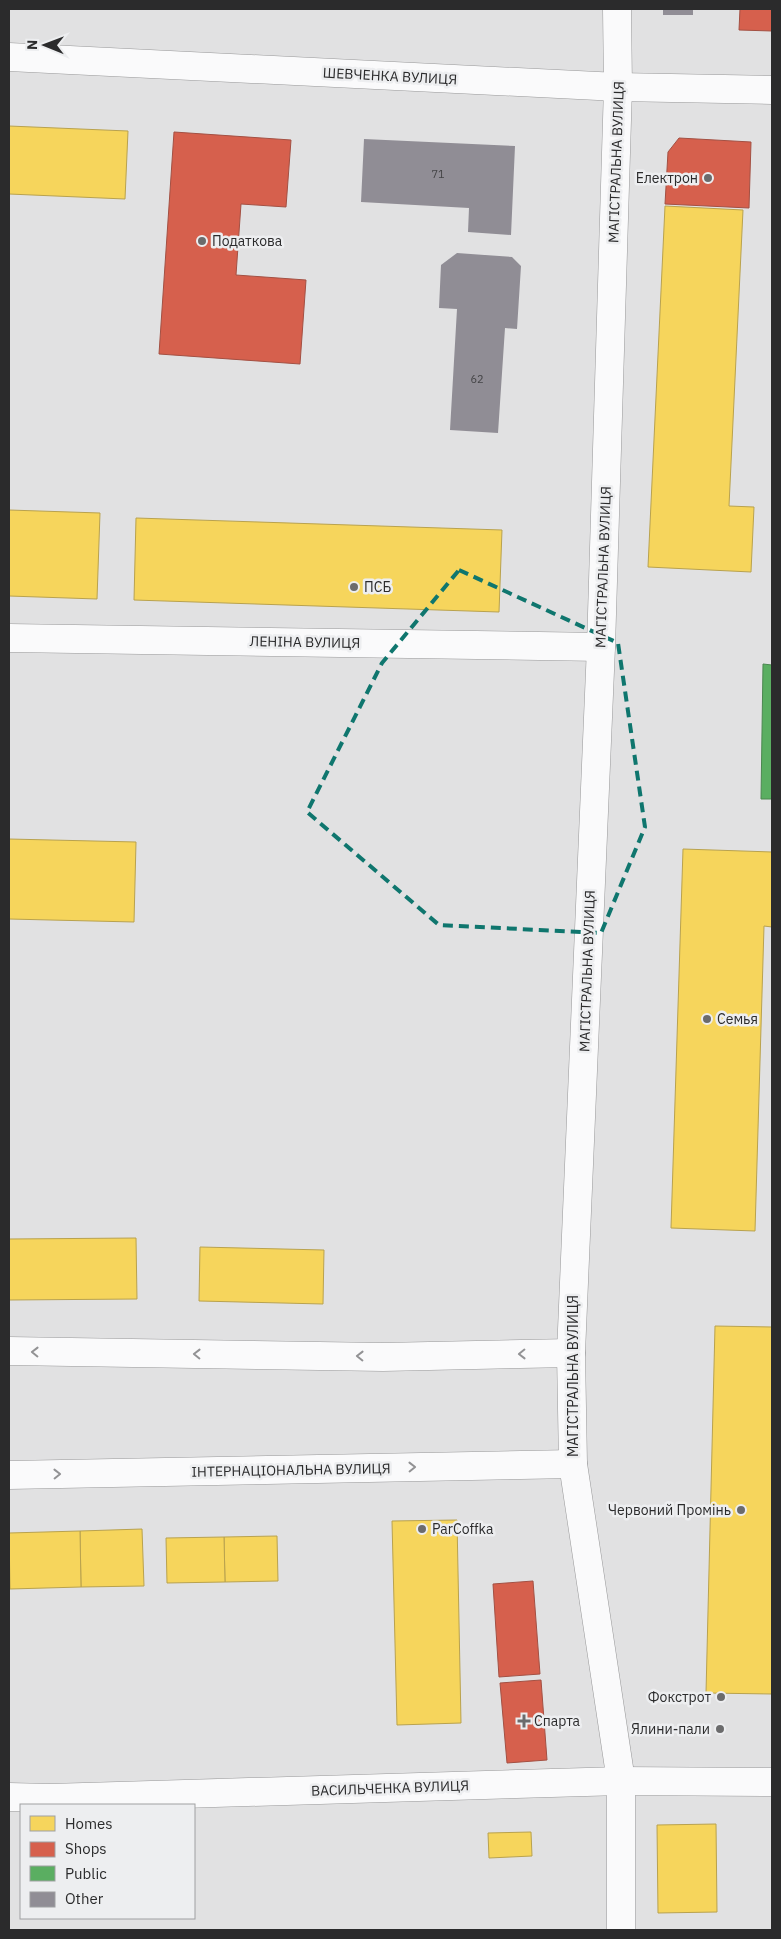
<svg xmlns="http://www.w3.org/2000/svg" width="781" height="1939" font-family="'IBM Plex Sans',sans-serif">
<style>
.homes{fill:#f6d55c;stroke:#b9a24e}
.shops{fill:#d6604d;stroke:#a35043}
.public{fill:#5aae61;stroke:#4c8751}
.building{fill:#908d95}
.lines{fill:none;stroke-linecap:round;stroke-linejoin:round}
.street-casing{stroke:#989899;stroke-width:29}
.secondary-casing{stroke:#989899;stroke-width:29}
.street{stroke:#fafafb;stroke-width:28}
.secondary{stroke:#fafafb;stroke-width:28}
.oneway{stroke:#929294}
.marked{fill:none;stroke:#0f766e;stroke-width:4;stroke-dasharray:10 6;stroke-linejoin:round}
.poi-dot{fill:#6b6b6c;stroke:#edeef0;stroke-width:2}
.labels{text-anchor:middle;stroke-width:5;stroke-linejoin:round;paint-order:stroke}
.number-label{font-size:11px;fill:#444446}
.street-label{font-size:14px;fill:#2b2b2c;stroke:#edeef0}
.poi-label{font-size:14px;fill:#2b2b2c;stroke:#edeef0;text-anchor:start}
</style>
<rect width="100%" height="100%" fill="#e1e1e2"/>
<g class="homes">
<path d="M 9,126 L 128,131 L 125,199 L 9,194 Z"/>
<path d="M 665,206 L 743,210 L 729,506 L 754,507 L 751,572 L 648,567 Z"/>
<path d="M 9,510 L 100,513 L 97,599 L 9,596 Z"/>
<path d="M 136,518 L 502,530 L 499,612 L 134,600 Z"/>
<path d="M 9,839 L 136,842 L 134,922 L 9,919 Z"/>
<path d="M 683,849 L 772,852 L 772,927 L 764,926 L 755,1231 L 671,1228 Z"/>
<path d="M 136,1238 L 137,1299 L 9,1300 L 9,1239 Z"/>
<path d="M 200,1247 L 324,1250 L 323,1304 L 199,1301 Z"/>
<path d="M 715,1326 L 772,1327 L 772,1694 L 706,1693 Z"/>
<path d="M 457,1520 L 461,1723 L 397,1725 L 392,1521 Z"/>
<path d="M 142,1529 L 144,1586 L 81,1587 L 80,1531 Z"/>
<path d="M 80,1531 L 81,1587 L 10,1589 L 9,1533 Z"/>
<path d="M 277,1536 L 278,1581 L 225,1582 L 224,1537 Z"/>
<path d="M 224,1537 L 225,1582 L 167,1583 L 166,1538 Z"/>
<path d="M 716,1824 L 717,1912 L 658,1913 L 657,1825 Z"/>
<path d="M 531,1832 L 532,1856 L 489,1858 L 488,1833 Z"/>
</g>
<g class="shops">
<path d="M 740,9 L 772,9 L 772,31 L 739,30 Z"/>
<path d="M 174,132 L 291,140 L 286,207 L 241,204 L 236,275 L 306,280 L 300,364 L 159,354 Z"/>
<path d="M 679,138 L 751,142 L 749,208 L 665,204 L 668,152 Z"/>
<path d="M 533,1581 L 540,1674 L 499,1677 L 493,1584 Z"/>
<path d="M 541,1680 L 547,1760 L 507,1763 L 500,1683 Z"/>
</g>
<path class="public" d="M 763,664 L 772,665 L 772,799 L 761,799 Z"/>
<g class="building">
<rect x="663" y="9" width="30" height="6"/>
<path d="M 364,139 L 515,146 L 511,235 L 468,232 L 469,208 L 361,202 Z"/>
<path d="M 457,253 L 512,257 L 521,266 L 517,329 L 505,328 L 498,433 L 450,430 L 457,309 L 439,308 L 441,265 Z"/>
</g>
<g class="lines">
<defs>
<g id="street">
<path d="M 9,57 L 618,87 L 772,90"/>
<path d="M 9,638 L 601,647"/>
<path d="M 9,1797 L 50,1798 L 621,1781 L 772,1782"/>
</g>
<g id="secondary">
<path d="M 617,9 L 618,87 L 601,647 L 571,1353 L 573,1464 L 621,1781 L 621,1930"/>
<path d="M 9,1351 L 383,1357 L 571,1353"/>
<path d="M 9,1475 L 573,1464"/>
</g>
</defs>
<use href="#street" class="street-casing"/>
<use href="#secondary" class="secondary-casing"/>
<use href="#street" class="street"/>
<use href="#secondary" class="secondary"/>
</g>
<defs><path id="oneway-chevron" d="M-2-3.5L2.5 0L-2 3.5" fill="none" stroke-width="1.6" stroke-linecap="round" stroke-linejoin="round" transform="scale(1.25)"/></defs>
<g class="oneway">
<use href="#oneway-chevron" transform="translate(35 1352) rotate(-179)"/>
<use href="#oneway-chevron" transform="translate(197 1354) rotate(-179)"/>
<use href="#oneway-chevron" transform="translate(522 1354) rotate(179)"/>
<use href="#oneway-chevron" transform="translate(360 1356) rotate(-179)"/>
<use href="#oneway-chevron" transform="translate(412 1467) rotate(-1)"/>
<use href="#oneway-chevron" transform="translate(57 1474) rotate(-1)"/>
</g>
<path class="marked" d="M 459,570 L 618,643 L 645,827 L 601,933 L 439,925 L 307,812 L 382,663 Z"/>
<g class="poi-dot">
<circle cx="708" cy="178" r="5"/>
<circle cx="202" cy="241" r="5"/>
<circle cx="354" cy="587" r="5"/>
<circle cx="707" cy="1019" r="5"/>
<circle cx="741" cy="1510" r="5"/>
<circle cx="422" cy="1529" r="5"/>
<circle cx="721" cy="1697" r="5"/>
<path d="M521.5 1713.5h5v5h5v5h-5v5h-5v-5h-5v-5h5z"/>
<circle cx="720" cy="1729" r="5"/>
</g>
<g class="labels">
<g class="number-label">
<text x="438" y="178">71</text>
<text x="477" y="383">62</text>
</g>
<g class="street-label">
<text transform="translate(390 76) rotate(3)" y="5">ШЕВЧЕНКА ВУЛИЦЯ</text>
<text transform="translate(616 162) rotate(-88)" y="5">МАГІСТРАЛЬНА ВУЛИЦЯ</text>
<text transform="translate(603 567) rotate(-88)" y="5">МАГІСТРАЛЬНА ВУЛИЦЯ</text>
<text transform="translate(305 642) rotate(1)" y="5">ЛЕНІНА ВУЛИЦЯ</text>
<text transform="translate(587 971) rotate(-88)" y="5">МАГІСТРАЛЬНА ВУЛИЦЯ</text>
<text transform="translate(573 1376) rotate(-90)" y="5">МАГІСТРАЛЬНА ВУЛИЦЯ</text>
<text transform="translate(291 1470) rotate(-1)" y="5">ІНТЕРНАЦІОНАЛЬНА ВУЛИЦЯ</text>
<text transform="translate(390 1788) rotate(-2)" y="5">ВАСИЛЬЧЕНКА ВУЛИЦЯ</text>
</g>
<g class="poi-label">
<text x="698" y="183" text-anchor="end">Електрон</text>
<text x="212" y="246">Податкова</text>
<text x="364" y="592">ПСБ</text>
<text x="717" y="1024">Семья</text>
<text x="731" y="1515" text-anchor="end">Червоний Промінь</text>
<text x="432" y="1534">ParCoffka</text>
<text x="711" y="1702" text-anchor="end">Фокстрот</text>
<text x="534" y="1726">Спарта</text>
<text x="710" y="1734" text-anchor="end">Ялини-пали</text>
</g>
</g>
<rect width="781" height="1939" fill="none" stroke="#2b2b2c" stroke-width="20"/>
<rect x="20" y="1804" width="175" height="115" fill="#edeef0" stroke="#9fa0a2"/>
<rect x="30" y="1816" width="25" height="15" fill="#f6d55c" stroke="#9fa0a2"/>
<text x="65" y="1829" font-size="15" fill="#2b2b2c">Homes</text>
<rect x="30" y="1842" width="25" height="15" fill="#d6604d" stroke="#9fa0a2"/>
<text x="65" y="1854" font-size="15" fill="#2b2b2c">Shops</text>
<rect x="30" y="1866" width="25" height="15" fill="#5aae61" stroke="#9fa0a2"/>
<text x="65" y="1879" font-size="15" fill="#2b2b2c">Public</text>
<rect x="30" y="1892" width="25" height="15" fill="#908d95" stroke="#9fa0a2"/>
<text x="65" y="1904" font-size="15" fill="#2b2b2c">Other</text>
<g transform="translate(45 45) rotate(271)" stroke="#edeef0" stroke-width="4" paint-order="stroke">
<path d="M0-4L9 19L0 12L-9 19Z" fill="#2b2b2c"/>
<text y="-8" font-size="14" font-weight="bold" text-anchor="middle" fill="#2b2b2c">N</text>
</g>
</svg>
